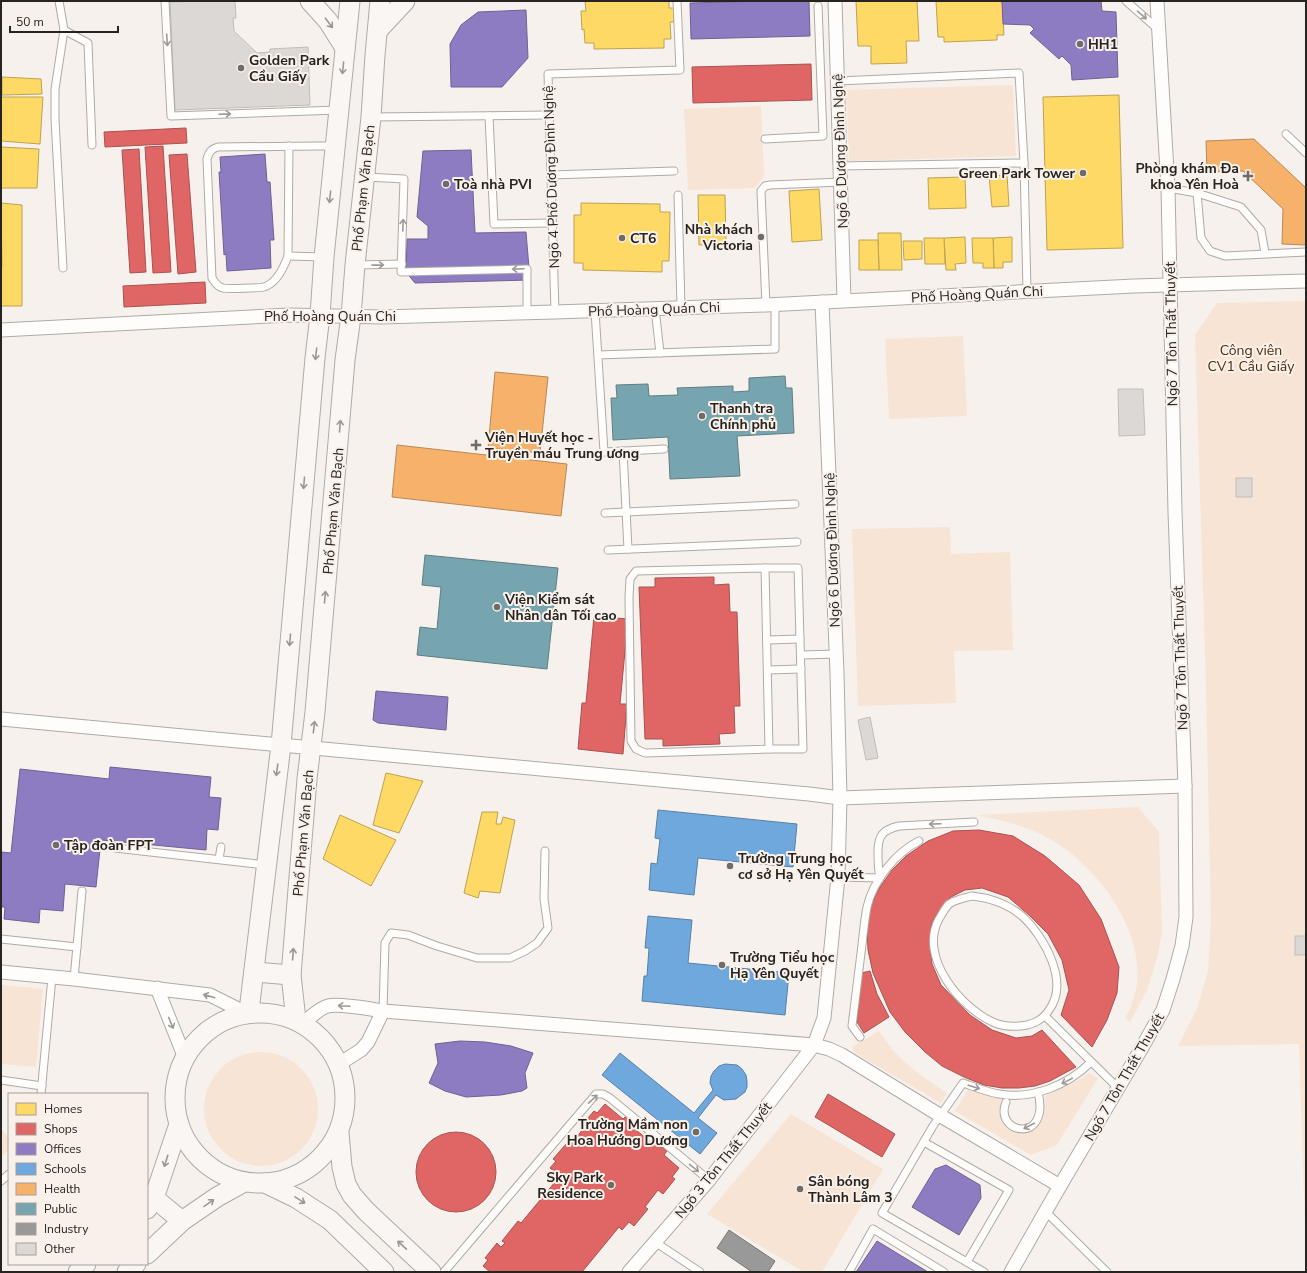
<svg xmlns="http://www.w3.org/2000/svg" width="1307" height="1273" font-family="'Nunito Sans',sans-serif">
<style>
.green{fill:#f8e4d4}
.homes{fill:#ffd966;stroke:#bea251}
.shops{fill:#e06666;stroke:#a85251}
.offices{fill:#8e7cc3;stroke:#6f6192}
.schools{fill:#6fa8dc;stroke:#5980a4}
.health{fill:#f6b26b;stroke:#b88754}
.public{fill:#76a5af;stroke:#5e7e84}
.industry{fill:#999;stroke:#767675}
.building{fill:#dcd8d5;stroke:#c1bdba}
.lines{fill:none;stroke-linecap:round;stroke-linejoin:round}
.lane-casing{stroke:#aeaba7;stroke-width:9}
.street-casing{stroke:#aeaba7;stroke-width:15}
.secondary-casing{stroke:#aeaba7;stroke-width:21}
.lane{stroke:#fefdfc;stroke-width:7}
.street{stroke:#fefdfc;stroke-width:13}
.secondary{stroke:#f9f6f4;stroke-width:19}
.oneway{stroke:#9d9b99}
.oneway2{stroke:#9a9795}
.poi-dot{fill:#6f6b67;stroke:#f9f0e9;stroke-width:1.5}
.labels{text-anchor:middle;stroke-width:4;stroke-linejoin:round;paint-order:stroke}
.poi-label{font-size:14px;font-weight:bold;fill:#262320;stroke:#f9f0e9;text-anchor:start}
.street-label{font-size:14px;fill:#262320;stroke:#f9f0e9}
.park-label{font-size:14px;fill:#4c2d12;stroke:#f9f0e9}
</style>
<rect width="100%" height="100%" fill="#f6f1ec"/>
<g class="green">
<path d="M 1013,85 L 1016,156 L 849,161 L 846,90 Z"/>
<path d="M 761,106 L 764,176 L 755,188 L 688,190 L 684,109 Z"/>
<path d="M 1306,301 L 1306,1263 L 1299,1044 L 1178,1046 L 1197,1009 L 1208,971 L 1211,922 L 1206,685 L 1195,335 L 1217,303 Z"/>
<path d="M 963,336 L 967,416 L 889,419 L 885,339 Z"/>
<path d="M 950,527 L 951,554 L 1010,552 L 1013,650 L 954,651 L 956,703 L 858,706 L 852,529 Z"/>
<path d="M 1138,807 L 1159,832 L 1162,932 L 1157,958 L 1147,990 L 1130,1022 L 1125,1018 C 1131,1007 1135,997 1137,984 C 1144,928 1095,863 1048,838 C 1025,825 1001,820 976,815 Z"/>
<path d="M 1,985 L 43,989 L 36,1067 L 1,1064 Z"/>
<path d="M 879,1031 C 897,1060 920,1075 947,1093 L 941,1103 L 855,1053 L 852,1047 Z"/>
<circle cx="261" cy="1109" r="57"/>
<path d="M 1089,1073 L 1098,1078 L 1057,1145 L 1031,1155 L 955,1111 L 968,1090 L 1000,1098 L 1001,1100 C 1001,1106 998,1110 1000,1115 C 1005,1132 1028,1138 1039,1125 C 1049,1115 1041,1103 1046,1096 C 1050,1092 1060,1089 1065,1087 C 1074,1083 1082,1078 1089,1073 Z"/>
<path d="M 791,1114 L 883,1169 L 822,1272 L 804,1272 L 707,1214 Z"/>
<path d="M 1,1129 L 9,1138 L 9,1150 L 1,1157 Z"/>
</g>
<g class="homes">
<path d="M 585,1 L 669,1 L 669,8 L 674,8 L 674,22 L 670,22 L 671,39 L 664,39 L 664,48 L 594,49 L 594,43 L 585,43 L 584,29 L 582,30 L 581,11 L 586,11 Z"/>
<path d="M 856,1 L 917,1 L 919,41 L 906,41 L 907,63 L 871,64 L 871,46 L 858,46 Z"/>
<path d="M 936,1 L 1002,1 L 1004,35 L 997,35 L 997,40 L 944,42 L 944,37 L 938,37 Z"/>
<path d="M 2,77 L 41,79 L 42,94 L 2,95 Z"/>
<path d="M 1119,95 L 1123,248 L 1047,250 L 1043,97 Z"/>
<path d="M 1,97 L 43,97 L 40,144 L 1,141 Z"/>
<path d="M 1,147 L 39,149 L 37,188 L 1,188 Z"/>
<path d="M 1007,175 L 1009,206 L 992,207 L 989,176 Z"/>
<path d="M 965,177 L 966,208 L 929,209 L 928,178 Z"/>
<path d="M 819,189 L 822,240 L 792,242 L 789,191 Z"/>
<path d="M 698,195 L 725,195 L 726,244 L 699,245 Z"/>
<path d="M 1,203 L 22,205 L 22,306 L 1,306 L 1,267 L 2,267 Z"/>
<path d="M 581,203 L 660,204 L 660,212 L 670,212 L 669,261 L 662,261 L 662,272 L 583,270 L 583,263 L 574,263 L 574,215 L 581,215 Z"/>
<path d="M 878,233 L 901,233 L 902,270 L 879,270 Z"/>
<path d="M 965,237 L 966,263 L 955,264 L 956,270 L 946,270 L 944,238 Z"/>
<path d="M 1012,237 L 1012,262 L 1003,262 L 1003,268 L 994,268 L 993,238 Z"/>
<path d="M 924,238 L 944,238 L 945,264 L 925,264 Z"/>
<path d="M 972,238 L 993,238 L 994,268 L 983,268 L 983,263 L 973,263 Z"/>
<path d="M 859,240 L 878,240 L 879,270 L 859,270 Z"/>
<path d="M 903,241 L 922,241 L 922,259 L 904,260 Z"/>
<path d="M 386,773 L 423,781 L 399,833 L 373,825 Z"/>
<path d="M 482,812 L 498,812 L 496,824 L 501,824 L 503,817 L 515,820 L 500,893 L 480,891 L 478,898 L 464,893 Z"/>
<path d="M 340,815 L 396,840 L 371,886 L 323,859 Z"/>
</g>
<g class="shops">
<path d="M 811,64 L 812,100 L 693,103 L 692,67 Z"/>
<path d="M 186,128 L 187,143 L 105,147 L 104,132 Z"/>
<path d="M 163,146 L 171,272 L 153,273 L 145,147 Z"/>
<path d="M 139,149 L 146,272 L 130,273 L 122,150 Z"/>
<path d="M 187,154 L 196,272 L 178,274 L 169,155 Z"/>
<path d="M 205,282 L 206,303 L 124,307 L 123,286 Z"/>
<path d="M 714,577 L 714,585 L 729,584 L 730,612 L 737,612 L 740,706 L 734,706 L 735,733 L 719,734 L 720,744 L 663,746 L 663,739 L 645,739 L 639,587 L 655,587 L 655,578 Z"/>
<path d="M 594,616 L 628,619 L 620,704 L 627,704 L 623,754 L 578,749 L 582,703 L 586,703 Z"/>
<path d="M 979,830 L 1013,836 L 1045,856 L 1079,885 L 1101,919 L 1119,967 L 1117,993 L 1107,1020 L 1092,1047 L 1061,1015 L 1069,990 L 1062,960 L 1048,934 L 1029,915 L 1008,897 L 982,888 L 965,890 L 951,897 L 941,908 L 932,922 L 930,943 L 932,964 L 941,985 L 970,1015 L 992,1030 L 1016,1038 L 1032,1036 L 1042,1030 L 1076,1067 L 1050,1081 L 1035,1086 L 1019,1088 L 1002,1088 L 984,1085 L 964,1077 L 942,1066 L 925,1052 L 905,1032 L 890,1012 L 873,973 L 868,950 L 867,926 L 870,907 L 880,887 L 892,870 L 906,856 L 928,841 L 953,831 Z"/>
<path d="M 870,971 L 877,994 L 889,1017 L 864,1033 L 857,1022 L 861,973 Z"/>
<path d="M 828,1094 L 895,1134 L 882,1157 L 815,1117 Z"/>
<path d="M 605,1104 L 623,1119 L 625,1117 L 638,1127 L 636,1130 L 653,1144 L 654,1141 L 667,1151 L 664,1155 L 679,1168 L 672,1177 L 675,1179 L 663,1194 L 658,1190 L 645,1207 L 648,1209 L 634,1226 L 629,1222 L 622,1230 L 619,1227 L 582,1272 L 490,1272 L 483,1266 L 488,1260 L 485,1258 L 497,1243 L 501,1247 L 505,1243 L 502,1241 L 518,1221 L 521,1223 L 560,1176 L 550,1168 L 556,1161 L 553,1159 L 567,1143 L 570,1145 L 584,1128 L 581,1126 L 594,1111 L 597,1113 Z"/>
<circle cx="456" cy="1172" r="40"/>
</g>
<g class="offices">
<path d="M 762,1 L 809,1 L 810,36 L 691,39 L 690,3 Z"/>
<path d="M 1002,1 L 1101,1 L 1102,11 L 1116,12 L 1118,77 L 1072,80 L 1071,65 L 1062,56 L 1059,59 L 1030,33 L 1034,29 L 1030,25 L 1003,24 Z"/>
<path d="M 526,10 L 528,58 L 502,87 L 451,87 L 450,44 L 461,25 L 478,12 Z"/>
<path d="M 471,150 L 475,233 L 526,232 L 530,280 L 415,283 L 406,272 L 407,239 L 428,239 L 428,226 L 417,217 L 423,151 Z"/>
<path d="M 265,154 L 267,182 L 270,182 L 274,240 L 270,240 L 271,268 L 227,271 L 226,254 L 224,255 L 219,172 L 221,172 L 220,157 Z"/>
<path d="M 376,691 L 448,697 L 446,730 L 378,723 L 373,720 Z"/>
<path d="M 110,767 L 211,777 L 209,797 L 221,798 L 218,830 L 207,829 L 206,850 L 101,840 L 96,887 L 65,884 L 63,911 L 40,909 L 39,923 L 4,919 L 5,907 L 1,907 L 1,852 L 11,853 L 20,769 L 109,779 Z"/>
<path d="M 460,1041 L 485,1042 L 511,1046 L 533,1053 L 525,1073 L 527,1088 L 522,1091 L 501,1095 L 466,1097 L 445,1091 L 429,1083 L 438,1063 L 435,1044 Z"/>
<path d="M 946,1165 L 980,1185 L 981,1198 L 959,1235 L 912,1207 L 935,1169 Z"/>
<path d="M 877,1241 L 928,1272 L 856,1272 Z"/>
</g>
<g class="schools">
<path d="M 658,810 L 797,824 L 793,867 L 698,858 L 694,895 L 649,890 L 651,863 L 657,864 L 660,839 L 655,838 Z"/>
<path d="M 648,916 L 692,920 L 688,963 L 789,973 L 785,1015 L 642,1001 L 644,976 L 647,976 L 649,948 L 645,948 Z"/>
<path d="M 620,1053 L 694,1113 L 713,1090 L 710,1083 L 711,1076 L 714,1071 L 719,1066 L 725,1064 L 737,1065 L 742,1069 L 746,1075 L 747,1081 L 747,1087 L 745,1092 L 736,1099 L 724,1100 L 716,1095 L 698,1118 L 717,1133 L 700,1154 L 602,1075 Z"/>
</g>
<g class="health">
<path d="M 1254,139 L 1306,188 L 1306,245 L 1282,244 L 1283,209 L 1243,171 L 1207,172 L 1206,141 Z"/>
<path d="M 495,372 L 548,377 L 540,453 L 488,448 Z"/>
<path d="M 397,445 L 567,464 L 561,516 L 392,497 Z"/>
</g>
<g class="public">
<path d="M 785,376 L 786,388 L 792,388 L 794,433 L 737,436 L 740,476 L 670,479 L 668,437 L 613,440 L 611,398 L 617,398 L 616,385 L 648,384 L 649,396 L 678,395 L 677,388 L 733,386 L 733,392 L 749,391 L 749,378 Z"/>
<path d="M 425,555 L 558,568 L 547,669 L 417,655 L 420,627 L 437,629 L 441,587 L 422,585 Z"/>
</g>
<path class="industry" d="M 729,1230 L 775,1261 L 768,1272 L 752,1272 L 717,1248 Z"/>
<g class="building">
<path d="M 201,1 L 235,1 L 236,18 L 233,18 L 234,31 L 257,53 L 270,52 L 270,49 L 308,47 L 310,105 L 175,110 L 170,2 Z"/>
<path d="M 1118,389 L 1143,389 L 1145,435 L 1119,436 Z"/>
<rect x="1236" y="478" width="16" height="19"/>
<path d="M 870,717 L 878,758 L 866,760 L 858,720 Z"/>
<rect x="1295" y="936" width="11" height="19"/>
</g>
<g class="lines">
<defs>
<g id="lane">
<path d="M 59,1 L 64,30 L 55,89 L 55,119 L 63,268"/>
<path d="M 165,1 L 171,116 L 338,110"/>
<path d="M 1126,1 L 1159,30"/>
<path d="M 64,30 L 88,43 L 92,145"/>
<path d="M 838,81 L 1019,73 L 1024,163 L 1027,291"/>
<path d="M 489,116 L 494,224 L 552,223"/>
<path d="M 371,117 L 549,115"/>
<path d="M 1286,134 L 1306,153"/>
<path d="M 765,139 L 823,136 L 818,6"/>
<path d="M 289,146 L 288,256 C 284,267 277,283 264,287 C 260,288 227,289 223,288 C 217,287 215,282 212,278 L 207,159 C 209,152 211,149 218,147 L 319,146 L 335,146"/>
<path d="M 840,166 L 1024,163"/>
<path d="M 551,175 L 674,171"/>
<path d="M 366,177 L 404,179 L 401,272 L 527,269 L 527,313"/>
<path d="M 1168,188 L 1197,193 L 1241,207 L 1261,230 L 1265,253"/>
<path d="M 1197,193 L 1201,238 L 1210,251 L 1225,256 L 1306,252"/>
<path d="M 678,195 L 681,307"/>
<path d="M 288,256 L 324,257"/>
<path d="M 356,265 L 402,264"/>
<path d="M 766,305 L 761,191 L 765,186 L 770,185 L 841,182"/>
<path d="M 655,308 L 660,353"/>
<path d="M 595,311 L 604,452 L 664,449"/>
<path d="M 555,312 L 548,74 L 680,70 L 677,1"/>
<path d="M 598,355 L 775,349 L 775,305"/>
<path d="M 623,451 L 628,549"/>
<path d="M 605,513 L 795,504"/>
<path d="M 608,550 L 797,542"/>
<path d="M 765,568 L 769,749 L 645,753 L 636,749 L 631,741 L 629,597 L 630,579 L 636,571 Z"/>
<path d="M 765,568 L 798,568 L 803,749 L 769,749"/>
<path d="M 767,640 L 800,639"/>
<path d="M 801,655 L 837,654"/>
<path d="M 768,670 L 801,669"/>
<path d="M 115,848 L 266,865"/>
<path d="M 219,859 L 221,847"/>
<path d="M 838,877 L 880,878 C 878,870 878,861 878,852 C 878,836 882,830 899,826 L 974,822"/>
<path d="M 972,896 C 990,898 1008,904 1022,916 C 1044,936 1070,982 1049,1010 C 1044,1018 1036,1023 1027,1025 C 1016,1027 1005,1027 995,1023 C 961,1009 918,957 939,919 C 942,914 945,908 949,904 C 956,899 964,898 972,896 Z"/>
<path d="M 1,939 L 77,947"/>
<path d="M 74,979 L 82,891"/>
<path d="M 383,1011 L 385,943 L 391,933 L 408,935 L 437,946 L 477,958 L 510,958 L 525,951 L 537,943 L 548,928 L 544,899 L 545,851"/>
<path d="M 1045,1016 L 1118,1088"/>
<path d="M 860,1037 L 852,1026 C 855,1002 858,977 861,953 C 863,938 864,922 867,907 C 873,881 895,853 919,841"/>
<path d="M 1,1080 L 42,1086"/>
<path d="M 41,1094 L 52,977"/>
<path d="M 1006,1102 C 993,1134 1051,1145 1038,1092"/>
<path d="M 924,1142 L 1009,1190 L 967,1262"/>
<path d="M 1,1181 L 9,1174"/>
<path d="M 1045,1211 L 1107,1272"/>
<path d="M 655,1242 L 700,1272"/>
<path d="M 444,1272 L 596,1094 L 603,1094 L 610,1098 L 709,1180"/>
<path d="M 849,1272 L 873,1229 L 944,1272"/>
<path d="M 984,1272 L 882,1213 L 933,1126 L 963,1083 C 975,1087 987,1092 999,1094 C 1032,1100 1068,1085 1091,1062"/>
</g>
<g id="street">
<path d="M 835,1 L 844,300"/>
<path d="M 1,330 L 289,315 L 382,317 L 555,312 L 766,305 L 1134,286 L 1306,281"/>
<path d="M 1,719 L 809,794 L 840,798 L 1185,786"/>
<path d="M 1,972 L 74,979 L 210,995 L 244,1012"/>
<path d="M 157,988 L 185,1058"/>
<path d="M 302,1024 C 310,1018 319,1008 328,1006 C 339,1003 370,1009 383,1011 L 814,1045 L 829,1049 L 842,1055 L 941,1116 L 1060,1186"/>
<path d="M 339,1064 L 361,1050 L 368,1042 L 383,1011"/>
<path d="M 629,1272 L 709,1180 L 814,1045 L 824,1018 L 838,877 L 840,798 L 837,673 L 822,302"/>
<path d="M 1011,1272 L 1060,1186 L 1140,1051 L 1163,1010 L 1173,979 L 1182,946 L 1186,917 L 1185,786 L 1175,512 L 1168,188 L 1157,1"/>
</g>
<g id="secondary">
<path d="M 310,1 L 328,21 L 345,48"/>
<path d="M 378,30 L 405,1"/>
<path d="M 255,972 L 291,975"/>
<path d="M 249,1011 L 281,745 L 315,358 L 320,315 L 324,257 L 350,1"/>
<circle cx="260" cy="1098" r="85"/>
<path d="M 296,1020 L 291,975 L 307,779 L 315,712 L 345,360 L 351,316 L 355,265 L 371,117 L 375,55 L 380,1"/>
<path d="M 339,1133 L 342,1167 L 346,1184 L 352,1195 L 366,1211 L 431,1272"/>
<path d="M 265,1183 L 296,1198 L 330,1220 L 384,1272"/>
<path d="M 154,1198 L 182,1221"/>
<path d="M 147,1209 L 154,1198 L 179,1124"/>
<path d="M 147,1254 L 182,1221 L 217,1197 L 244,1182"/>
<path d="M 78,1272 L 86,1264"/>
<path d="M 127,1272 L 136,1264"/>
</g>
</defs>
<use href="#lane" class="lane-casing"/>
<use href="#street" class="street-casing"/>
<use href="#secondary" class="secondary-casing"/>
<use href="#lane" class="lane"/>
<use href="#street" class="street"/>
<use href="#secondary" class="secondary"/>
</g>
<defs><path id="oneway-shaft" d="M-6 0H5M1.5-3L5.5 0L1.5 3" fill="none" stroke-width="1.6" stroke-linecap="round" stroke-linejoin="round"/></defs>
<g class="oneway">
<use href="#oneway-shaft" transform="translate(1142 15) rotate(41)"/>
<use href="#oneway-shaft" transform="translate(167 40) rotate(87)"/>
<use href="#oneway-shaft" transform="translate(225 114) rotate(-2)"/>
<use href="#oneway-shaft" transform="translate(403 225) rotate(-88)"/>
<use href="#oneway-shaft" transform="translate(378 265) rotate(-1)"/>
<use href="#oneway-shaft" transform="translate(518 269) rotate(178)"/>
<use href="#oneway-shaft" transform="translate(935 824) rotate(178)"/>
<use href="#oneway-shaft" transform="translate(209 996) rotate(-164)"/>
<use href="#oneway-shaft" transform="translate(344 1006) rotate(-177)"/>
<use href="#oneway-shaft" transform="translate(171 1023) rotate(68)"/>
<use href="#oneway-shaft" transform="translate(1067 1081) rotate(152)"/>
<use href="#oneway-shaft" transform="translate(974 1087) rotate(18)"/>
<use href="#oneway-shaft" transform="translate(593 1099) rotate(-43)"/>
<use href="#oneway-shaft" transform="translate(1029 1126) rotate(153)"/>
<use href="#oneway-shaft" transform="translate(694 1168) rotate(39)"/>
</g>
<g class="oneway2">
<use href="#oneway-shaft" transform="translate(329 23) rotate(53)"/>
<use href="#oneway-shaft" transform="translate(343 68) rotate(96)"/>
<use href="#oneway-shaft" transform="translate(330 197) rotate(96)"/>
<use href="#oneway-shaft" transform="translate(316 354) rotate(97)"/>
<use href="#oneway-shaft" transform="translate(340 426) rotate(-85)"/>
<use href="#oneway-shaft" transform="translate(304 483) rotate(95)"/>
<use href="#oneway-shaft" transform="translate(325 597) rotate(-85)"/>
<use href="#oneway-shaft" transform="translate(290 640) rotate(95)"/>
<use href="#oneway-shaft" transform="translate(314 727) rotate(-83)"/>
<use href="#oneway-shaft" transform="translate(277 770) rotate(98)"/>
<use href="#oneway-shaft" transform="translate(293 954) rotate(-86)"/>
<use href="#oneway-shaft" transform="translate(166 1161) rotate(108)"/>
<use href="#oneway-shaft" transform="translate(300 1200) rotate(31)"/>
<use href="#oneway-shaft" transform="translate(209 1203) rotate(-35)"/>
<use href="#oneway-shaft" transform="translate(402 1245) rotate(-137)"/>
</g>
<g class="poi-dot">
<circle cx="1080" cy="44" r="4"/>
<circle cx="241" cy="68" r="4"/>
<circle cx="1083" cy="173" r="4"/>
<path d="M1246 170h4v4h4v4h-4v4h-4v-4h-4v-4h4z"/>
<circle cx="446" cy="184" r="4"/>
<circle cx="761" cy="237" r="4"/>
<circle cx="622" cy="238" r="4"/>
<circle cx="702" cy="416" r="4"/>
<path d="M474 439h4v4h4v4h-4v4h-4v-4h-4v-4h4z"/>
<circle cx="497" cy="607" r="4"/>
<circle cx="56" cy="845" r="4"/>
<circle cx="730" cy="866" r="4"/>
<circle cx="722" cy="965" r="4"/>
<circle cx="696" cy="1132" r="4"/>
<circle cx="611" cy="1185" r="4"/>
<circle cx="800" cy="1189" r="4"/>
</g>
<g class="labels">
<g class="poi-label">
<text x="1088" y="49">HH1</text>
<text x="249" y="65">Golden Park<tspan x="249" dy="16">Cầu Giấy</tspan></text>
<text x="1239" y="173" text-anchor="end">Phòng khám Đa<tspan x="1239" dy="16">khoa Yên Hoà</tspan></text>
<text x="1075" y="178" text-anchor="end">Green Park Tower</text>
<text x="454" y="189">Toà nhà PVI</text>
<text x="753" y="234" text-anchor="end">Nhà khách<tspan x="753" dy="16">Victoria</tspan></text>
<text x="630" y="243">CT6</text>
<text x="710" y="413">Thanh tra<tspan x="710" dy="16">Chính phủ</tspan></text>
<text x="485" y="442">Viện Huyết học -<tspan x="485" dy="16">Truyền máu Trung ương</tspan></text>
<text x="505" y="604">Viện Kiểm sát<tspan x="505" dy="16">Nhân dân Tối cao</tspan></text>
<text x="64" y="850">Tập đoàn FPT</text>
<text x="738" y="863">Trường Trung học<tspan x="738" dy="16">cơ sở Hạ Yên Quyết</tspan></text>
<text x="730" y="962">Trường Tiểu học<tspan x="730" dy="16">Hạ Yên Quyết</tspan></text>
<text x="688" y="1129" text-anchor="end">Trường Mầm non<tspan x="688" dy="16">Hoa Hướng Dương</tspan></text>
<text x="603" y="1182" text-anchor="end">Sky Park<tspan x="603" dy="16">Residence</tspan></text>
<text x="808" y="1186">Sân bóng<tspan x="808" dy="16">Thành Lâm 3</tspan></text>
</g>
<g class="street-label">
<text transform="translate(840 151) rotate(-92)" y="5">Ngõ 6 Dương Đình Nghệ</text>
<text transform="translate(551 177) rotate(-92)" y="5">Ngõ 4 Phố Dương Đình Nghệ</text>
<text transform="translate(363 188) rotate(-84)" y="5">Phố Phạm Văn Bạch</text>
<text transform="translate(977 294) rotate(-3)" y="5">Phố Hoàng Quán Chi</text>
<text transform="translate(654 309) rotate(-2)" y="5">Phố Hoàng Quán Chi</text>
<text x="330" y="321">Phố Hoàng Quán Chi</text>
<text transform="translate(1171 334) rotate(-91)" y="5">Ngõ 7 Tôn Thất Thuyết</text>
<text transform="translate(333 511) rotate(-85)" y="5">Phố Phạm Văn Bạch</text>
<text transform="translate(832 550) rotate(-92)" y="5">Ngõ 6 Dương Đình Nghệ</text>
<text transform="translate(1180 658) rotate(-92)" y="5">Ngõ 7 Tôn Thất Thuyết</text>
<text transform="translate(303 833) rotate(-85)" y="5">Phố Phạm Văn Bạch</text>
<text transform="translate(1124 1077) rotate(-60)" y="5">Ngõ 7 Tôn Thất Thuyết</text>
<text transform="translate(723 1160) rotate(-51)" y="5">Ngõ 3 Tôn Thất Thuyết</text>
</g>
<g class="park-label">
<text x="1251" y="355">Công viên<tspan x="1251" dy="16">CV1 Cầu Giấy</tspan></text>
</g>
</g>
<rect width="1307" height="1273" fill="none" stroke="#262320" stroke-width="4"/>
<rect x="8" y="1093" width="140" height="172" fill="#f9f0e9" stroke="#a59e99"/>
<rect x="16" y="1103" width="20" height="12" fill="#ffd966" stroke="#a59e99"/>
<text x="44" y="1113" font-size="12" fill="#262320">Homes</text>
<rect x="16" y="1123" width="20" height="12" fill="#e06666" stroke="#a59e99"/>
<text x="44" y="1133" font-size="12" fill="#262320">Shops</text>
<rect x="16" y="1143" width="20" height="12" fill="#8e7cc3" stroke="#a59e99"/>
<text x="44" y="1153" font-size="12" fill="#262320">Offices</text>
<rect x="16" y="1163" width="20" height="12" fill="#6fa8dc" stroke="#a59e99"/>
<text x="44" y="1173" font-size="12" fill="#262320">Schools</text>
<rect x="16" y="1183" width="20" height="12" fill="#f6b26b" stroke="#a59e99"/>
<text x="44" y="1193" font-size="12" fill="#262320">Health</text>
<rect x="16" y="1203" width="20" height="12" fill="#76a5af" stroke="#a59e99"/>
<text x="44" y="1213" font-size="12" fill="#262320">Public</text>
<rect x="16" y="1223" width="20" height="12" fill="#999999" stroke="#a59e99"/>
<text x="44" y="1233" font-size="12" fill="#262320">Industry</text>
<rect x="16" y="1243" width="20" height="12" fill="#dcd8d5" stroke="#a59e99"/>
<text x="44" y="1253" font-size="12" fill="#262320">Other</text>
<path d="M10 26v6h108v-6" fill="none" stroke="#262320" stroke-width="2"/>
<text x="16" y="26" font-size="12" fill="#262320" stroke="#f9f0e9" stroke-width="3" paint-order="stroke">50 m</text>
</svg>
